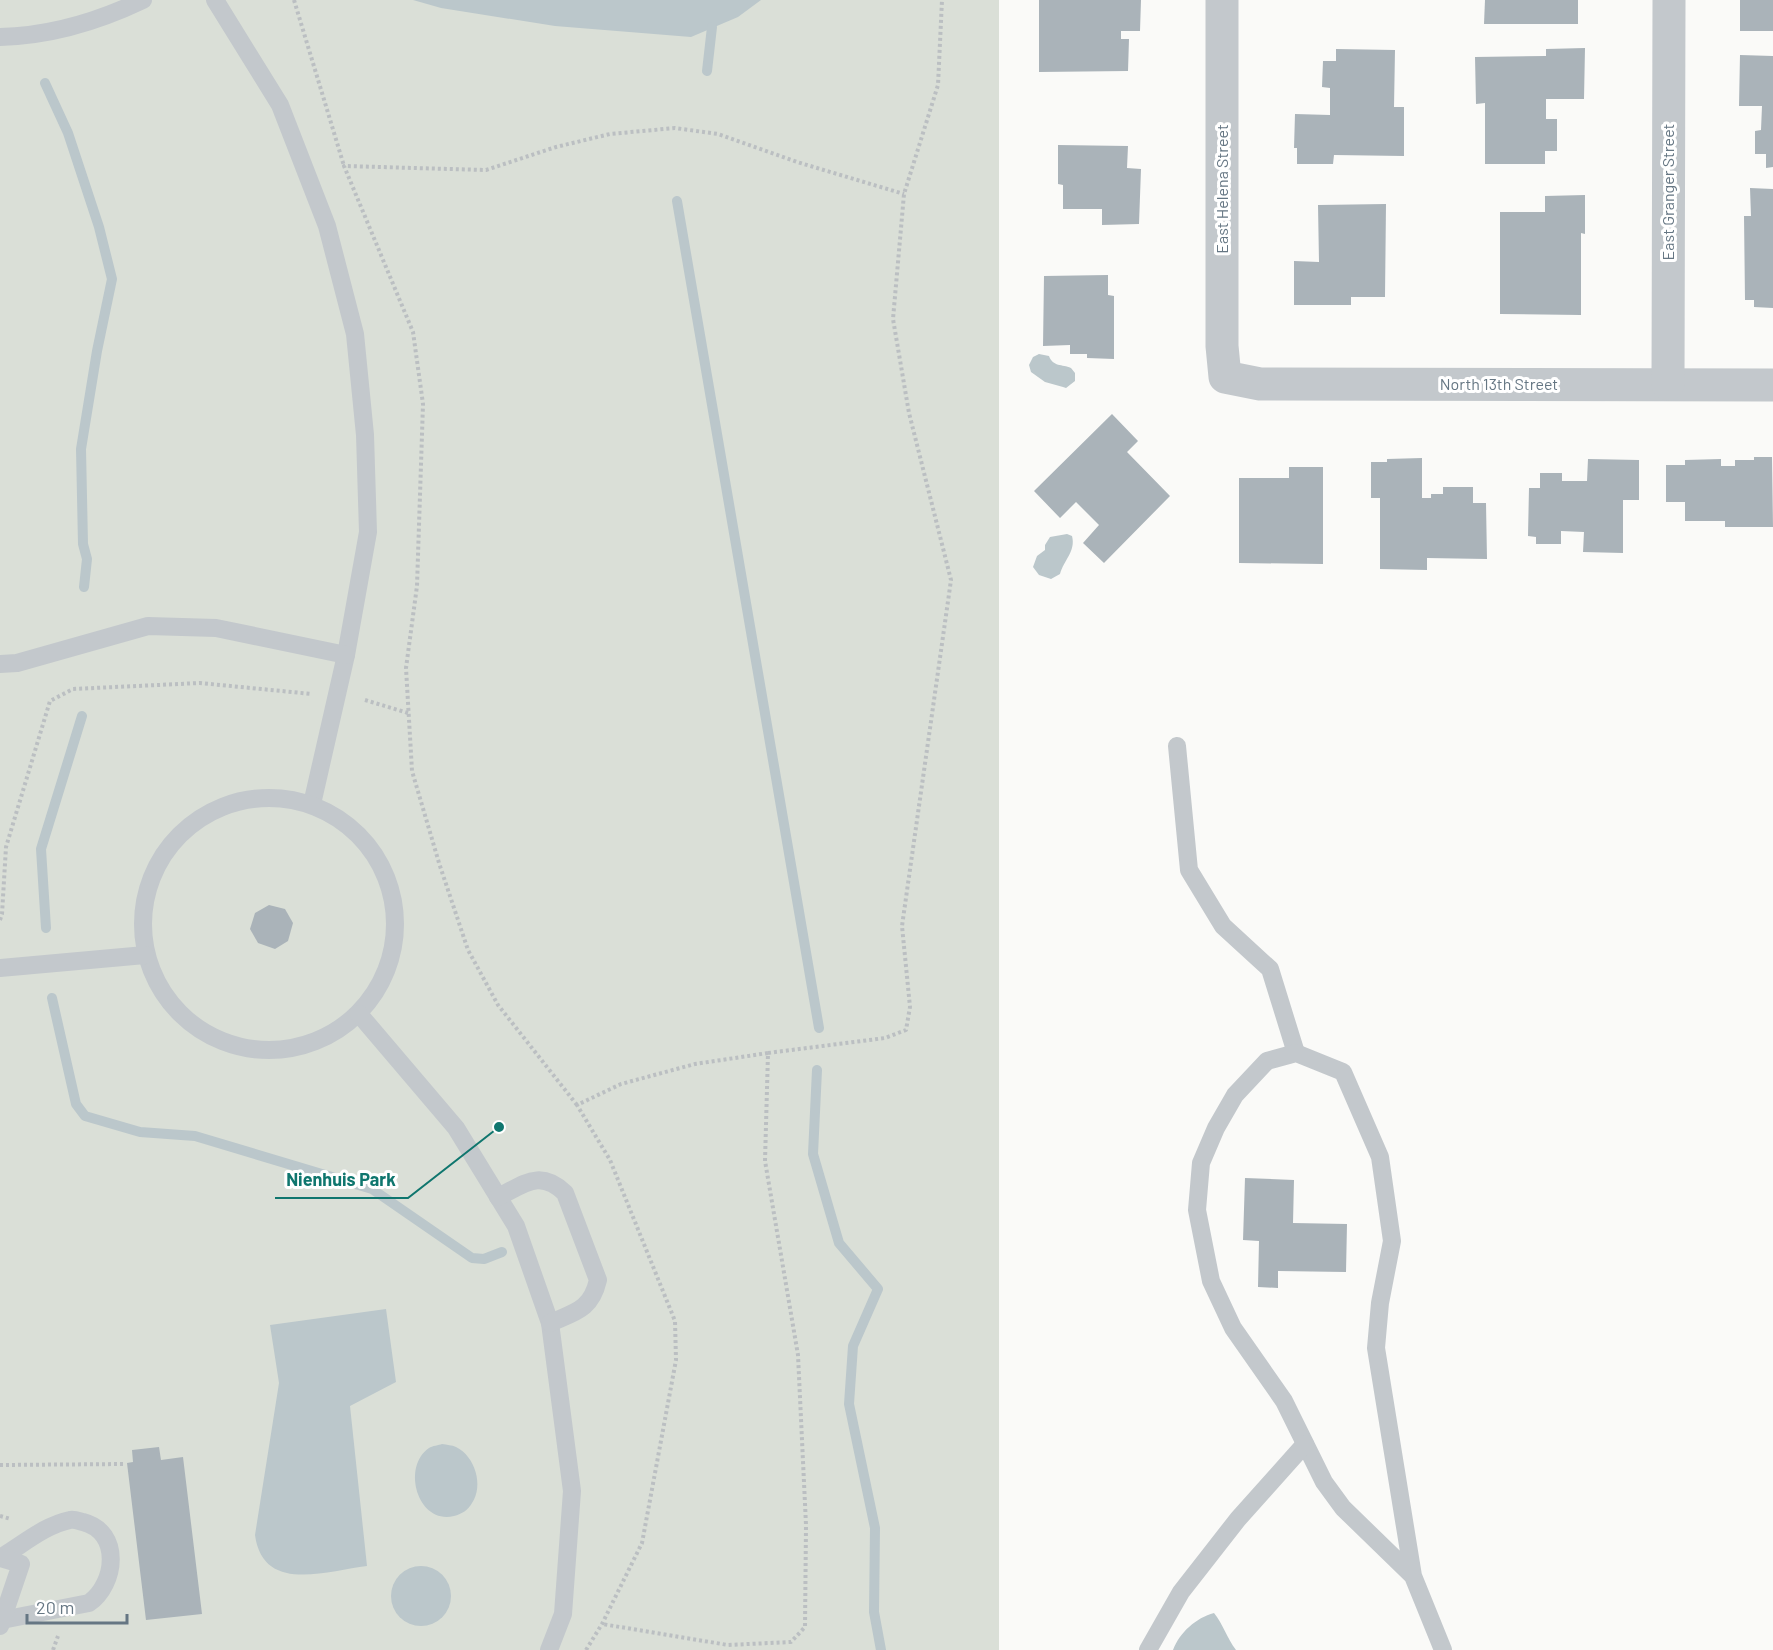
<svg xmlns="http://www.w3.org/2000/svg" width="1773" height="1650" font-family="Barlow,sans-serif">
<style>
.green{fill:#dadfd7}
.water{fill:#bbc7cb}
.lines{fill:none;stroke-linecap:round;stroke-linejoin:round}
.stream{stroke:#bbc7cb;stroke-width:10}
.building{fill:#aab3b9}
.path{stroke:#bbbfc2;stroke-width:4;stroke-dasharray:3 3;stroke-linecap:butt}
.service{stroke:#c3c8cc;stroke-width:18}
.minor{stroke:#c3c8cc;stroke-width:33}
.labels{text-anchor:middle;stroke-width:6;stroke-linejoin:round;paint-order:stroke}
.street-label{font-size:16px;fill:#657683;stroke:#fff}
.leader{fill:none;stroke:#0f766e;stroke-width:2}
.callout-dot{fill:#0f766e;stroke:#fff;stroke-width:2}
.callout-label{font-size:18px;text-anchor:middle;font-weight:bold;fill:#0f766e;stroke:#fff;stroke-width:6;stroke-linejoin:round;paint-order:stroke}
</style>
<rect width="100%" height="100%" fill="#fafaf8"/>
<rect class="green" x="0" y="0" width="999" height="1650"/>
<g class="water">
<path d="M 413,0 L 761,0 L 738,17 L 691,37 L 555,26 L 441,8 Z"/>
<path d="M 1039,354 L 1049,356 C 1053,367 1062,364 1071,368 L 1075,373 L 1075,381 L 1066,388 L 1063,387 L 1045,382 L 1031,372 L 1029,365 L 1033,357 Z"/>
<path d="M 1067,534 L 1072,536 C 1076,551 1064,560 1060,574 L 1051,579 L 1039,575 L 1033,567 L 1037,556 L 1045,550 L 1045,545 L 1050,537 Z"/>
<path d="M 386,1309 L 396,1382 L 350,1406 L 367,1566 C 326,1571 263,1594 255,1535 L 279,1383 L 270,1325 Z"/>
<path d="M 442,1444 C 447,1445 452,1445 456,1447 C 475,1456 484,1486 472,1503 C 468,1510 462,1514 454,1516 C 418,1525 401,1467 429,1448 C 432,1446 439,1445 442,1444 Z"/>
<circle cx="421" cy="1596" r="30"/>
<path d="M 1214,1613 C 1223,1624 1227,1638 1236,1650 L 1173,1650 C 1180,1632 1196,1618 1214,1613 Z"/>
</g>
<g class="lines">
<g class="stream">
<path d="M 707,71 L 712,27"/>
<path d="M 45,83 L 68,133 L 99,227 L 112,279 L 97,351 L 81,449 L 83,544 L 87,559 L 84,587"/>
<path d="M 677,201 L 819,1028"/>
<path d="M 46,928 L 41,849 L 82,716"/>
<path d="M 52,998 L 76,1104 L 85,1116 L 140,1132 L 195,1136 L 372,1189 L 472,1258 L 484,1259 L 502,1252"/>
<path d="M 817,1070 L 813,1154 L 839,1243 L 878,1289 L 853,1346 L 849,1404 L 875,1528 L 874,1612 L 881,1650"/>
</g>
</g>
<g class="building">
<path d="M 1039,0 L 1141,0 L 1140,31 L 1121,31 L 1121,39 L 1129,39 L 1128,71 L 1039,72 Z"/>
<path d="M 1485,0 L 1578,0 L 1578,24 L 1484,24 Z"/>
<rect x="1740" y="0" width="33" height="31"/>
<path d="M 1585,48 L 1584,99 L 1546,99 L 1546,119 L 1557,119 L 1557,151 L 1545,151 L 1545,164 L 1485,164 L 1485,103 L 1476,104 L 1475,57 L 1546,56 L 1546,49 Z"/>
<path d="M 1336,49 L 1395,50 L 1394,107 L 1404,107 L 1404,156 L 1334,155 L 1333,164 L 1297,164 L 1297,148 L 1294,148 L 1295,114 L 1330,115 L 1330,88 L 1322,87 L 1323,61 L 1336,61 Z"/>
<path d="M 1740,55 L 1773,56 L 1773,167 L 1766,168 L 1766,154 L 1755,154 L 1755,131 L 1761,130 L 1762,106 L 1739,106 Z"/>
<path d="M 1058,145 L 1128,146 L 1127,168 L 1141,169 L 1139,224 L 1102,225 L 1102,209 L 1063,209 L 1063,185 L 1058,184 Z"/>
<path d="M 1750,188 L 1773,189 L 1773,308 L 1754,307 L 1754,300 L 1745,300 L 1744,216 L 1751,216 Z"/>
<path d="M 1585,195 L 1585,234 L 1581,233 L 1581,315 L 1500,314 L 1500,212 L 1545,212 L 1545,196 Z"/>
<path d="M 1386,204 L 1385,297 L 1351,297 L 1351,305 L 1294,305 L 1294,261 L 1319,262 L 1318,205 Z"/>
<path d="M 1108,275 L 1108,295 L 1114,296 L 1114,359 L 1087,358 L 1087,354 L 1070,354 L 1070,345 L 1043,346 L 1044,276 Z"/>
<path d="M 1112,414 L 1138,441 L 1127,452 L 1170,496 L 1104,563 L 1083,543 L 1099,525 L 1076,502 L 1060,518 L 1034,491 Z"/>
<path d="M 1754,457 L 1772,457 L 1773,527 L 1725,527 L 1725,521 L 1685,521 L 1685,502 L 1666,502 L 1666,465 L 1685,465 L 1685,460 L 1721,459 L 1721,466 L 1735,466 L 1735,460 L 1754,460 Z"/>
<path d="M 1422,458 L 1422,498 L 1431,498 L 1431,494 L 1443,494 L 1443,487 L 1473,487 L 1473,503 L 1486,503 L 1487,559 L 1427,558 L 1427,570 L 1380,569 L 1380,498 L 1371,498 L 1371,462 L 1387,462 L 1387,459 Z"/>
<path d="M 1588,459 L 1639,460 L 1639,500 L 1623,500 L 1623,553 L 1583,552 L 1584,532 L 1561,531 L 1561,544 L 1536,544 L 1536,537 L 1528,536 L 1529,488 L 1540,488 L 1540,473 L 1562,473 L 1562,481 L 1587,481 Z"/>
<path d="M 1289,467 L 1323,467 L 1323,564 L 1239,563 L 1239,478 L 1289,478 Z"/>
<path d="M 269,905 L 285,909 L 293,923 L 288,941 L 275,949 L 258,943 L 250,929 L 255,913 Z"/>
<path d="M 1245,1178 L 1294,1180 L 1293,1223 L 1347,1224 L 1346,1272 L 1278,1271 L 1278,1288 L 1258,1287 L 1259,1241 L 1243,1240 Z"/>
<path d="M 159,1447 L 161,1460 L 183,1457 L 202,1614 L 146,1620 L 127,1463 L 133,1462 L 132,1450 Z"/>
</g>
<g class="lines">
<g class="path">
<path d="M 294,0 L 344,166"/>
<path d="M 365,700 L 408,713"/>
<path d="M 0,920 L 2,914 L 6,847 L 50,701 L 73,689 L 200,683 L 312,694"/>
<path d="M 768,1053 L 885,1038 L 906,1030 L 910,1007 L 902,926 L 951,580 L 909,413 L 893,319 L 904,194 L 938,85 L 942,0"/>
<path d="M 577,1105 L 498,1005 L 468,950 L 439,863 L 412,771 L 406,668 L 417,586 L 423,404 L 413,332 L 344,166 L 486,170 L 556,147 L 610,134 L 675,128 L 718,134 L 797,162 L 904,194"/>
<path d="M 0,1465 L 125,1464"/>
<path d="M 0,1516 L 11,1519"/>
<path d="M 53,1650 L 58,1636"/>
<path d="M 586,1650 L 602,1624 L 642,1543 L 676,1360 L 675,1321 L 610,1160 L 577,1105 L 621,1084 L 695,1064 L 768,1053 L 765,1161 L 798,1355 L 806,1525 L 805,1627 L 791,1642 L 728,1645 L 602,1624"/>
</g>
<g class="service">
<path d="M 215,0 L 280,105 L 327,226 L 355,334 L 365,435 L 368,532 L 346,655 L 312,804"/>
<path d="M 0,37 C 49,36 99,21 143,0"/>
<path d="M 0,664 L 17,663 L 148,626 L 216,628 L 346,655"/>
<path d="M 1177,746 L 1189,870 L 1223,926 L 1270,969 L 1296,1053"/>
<circle cx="269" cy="924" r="126"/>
<path d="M 0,968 L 145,955"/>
<path d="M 359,1014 L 456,1128 L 516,1226 L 550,1323 L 572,1491 L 563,1614 L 549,1650"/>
<path d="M 498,1197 C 525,1184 540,1169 565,1193 L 598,1280 C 591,1310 575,1312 550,1323"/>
<path d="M 0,1558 C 22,1545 45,1525 70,1520 C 74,1519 79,1521 83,1522 C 122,1532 116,1584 89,1603 L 2,1620"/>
<path d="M 0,1558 L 21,1564 L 0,1626"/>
<path d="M 1413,1576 L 1343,1508 L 1324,1482 L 1284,1401 L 1233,1328 L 1211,1281 L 1197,1210 L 1201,1163 L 1216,1128 L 1235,1095 L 1267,1061 L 1296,1053 L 1343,1072 L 1380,1157 L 1392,1241 L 1380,1303 L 1376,1348 L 1413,1576 L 1443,1650"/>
<path d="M 1148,1650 L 1181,1592 L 1238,1519 L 1305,1444"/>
</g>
<g class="minor">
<path d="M 1222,0 L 1222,346 L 1225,377 L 1260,384 L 1773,385"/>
<path d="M 1668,384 L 1669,0"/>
</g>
</g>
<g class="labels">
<g class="street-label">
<text transform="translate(1222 189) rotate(-90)" y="6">East Helena Street</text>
<text transform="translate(1668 192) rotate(-90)" y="6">East Granger Street</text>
<text x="1499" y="390">North 13th Street</text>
</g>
</g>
<path class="leader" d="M499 1127L408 1198H275"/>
<circle class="callout-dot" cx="499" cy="1127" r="6"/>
<g class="callout-label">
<text x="341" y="1186">Nienhuis Park</text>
</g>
<path d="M27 1614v9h100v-9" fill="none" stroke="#657683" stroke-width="3"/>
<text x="36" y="1614" font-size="18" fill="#657683" stroke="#ffffff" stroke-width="4.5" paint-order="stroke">20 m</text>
</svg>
